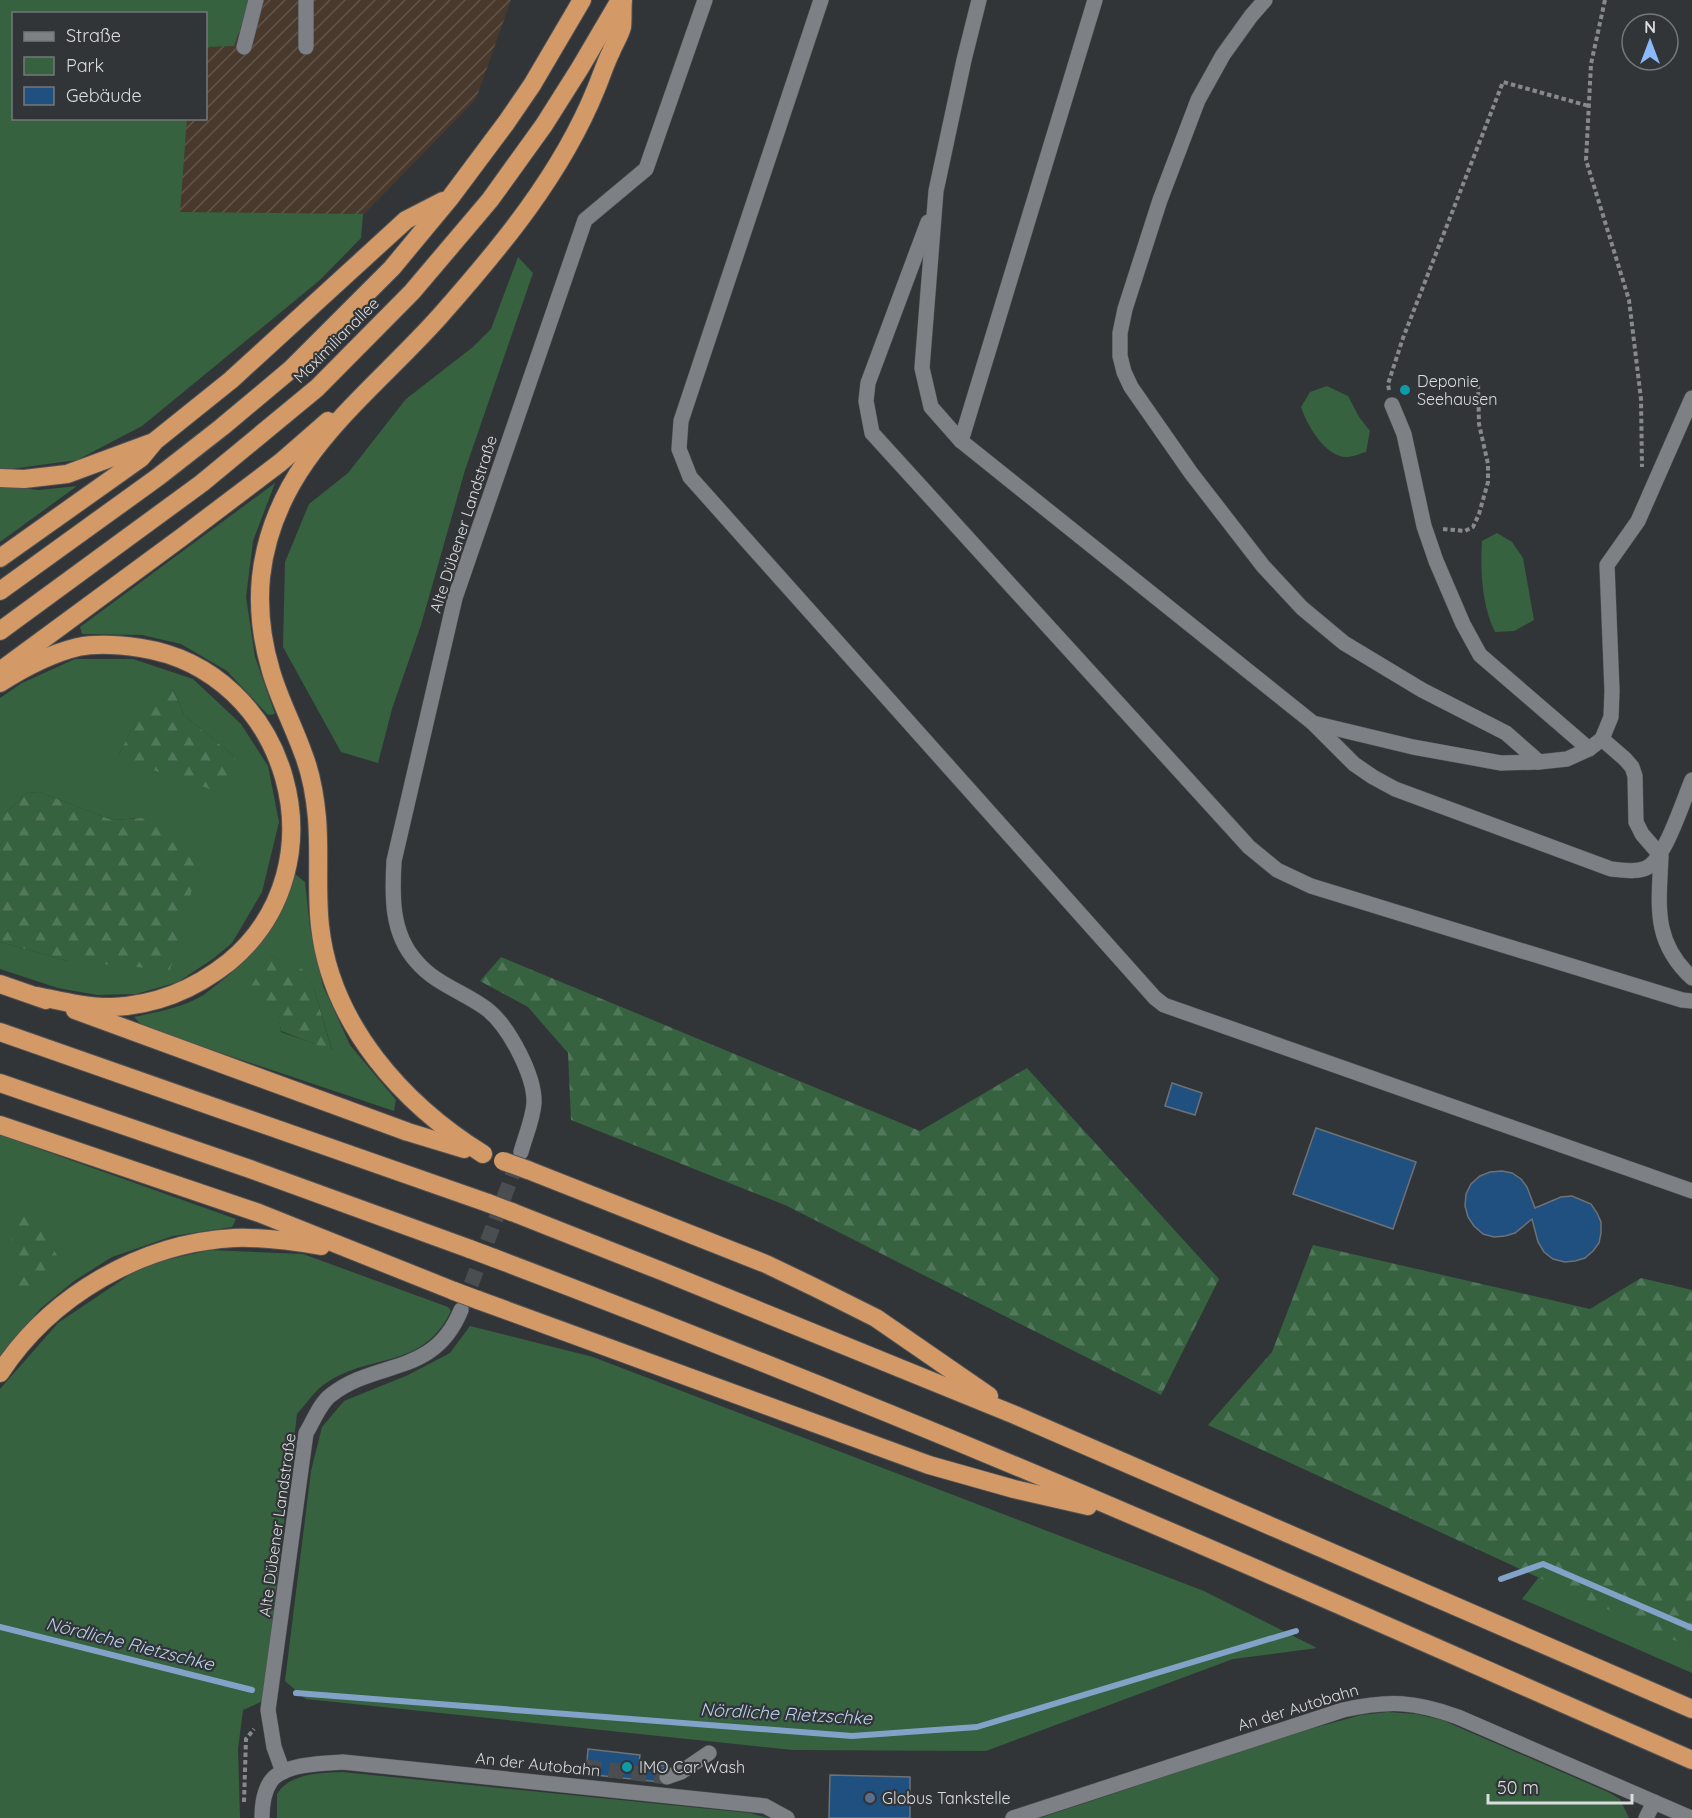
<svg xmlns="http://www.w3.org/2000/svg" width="1692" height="1818" font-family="Quicksand,sans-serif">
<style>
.industrial{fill:url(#industrial-furrows);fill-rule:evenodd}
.green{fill:#366240;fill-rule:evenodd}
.forest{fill:url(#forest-firs)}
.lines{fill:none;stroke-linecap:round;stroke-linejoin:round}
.stream{stroke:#83a2c8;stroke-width:6}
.building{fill:#1f5080;stroke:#6e7175;stroke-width:1.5}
.minor-tunnel{stroke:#4b4e51;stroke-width:15;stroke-dasharray:15 8;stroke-linecap:butt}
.minor-casing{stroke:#505255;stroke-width:16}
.highway-casing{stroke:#505255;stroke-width:20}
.path{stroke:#87898c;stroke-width:4;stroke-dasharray:4.5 3;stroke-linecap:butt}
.minor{stroke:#7d8084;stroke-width:15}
.highway{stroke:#d39a67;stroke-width:18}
.highway-bridge-casing{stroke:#505255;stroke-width:20;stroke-linecap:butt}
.highway-bridge{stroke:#d39a67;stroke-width:18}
.culture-dot{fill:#0f9aa8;stroke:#323538;stroke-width:2}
.service-dot{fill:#5c6f8a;stroke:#323538;stroke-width:2}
.labels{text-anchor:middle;stroke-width:4.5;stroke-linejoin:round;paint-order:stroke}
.street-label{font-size:16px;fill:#dadcde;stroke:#323538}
.poi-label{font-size:16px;fill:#dadcde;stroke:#323538;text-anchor:start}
.water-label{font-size:18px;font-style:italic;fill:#bad1f0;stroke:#323538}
</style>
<defs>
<pattern id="industrial-furrows" width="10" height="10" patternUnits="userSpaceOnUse" patternTransform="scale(1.5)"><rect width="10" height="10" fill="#48392c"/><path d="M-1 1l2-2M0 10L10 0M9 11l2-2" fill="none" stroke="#62554a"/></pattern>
<pattern id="forest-firs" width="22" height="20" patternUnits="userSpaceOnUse" patternTransform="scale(1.5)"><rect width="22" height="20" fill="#366240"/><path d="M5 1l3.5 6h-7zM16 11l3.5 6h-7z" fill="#52785b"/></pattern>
</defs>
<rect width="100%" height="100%" fill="#323538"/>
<path class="industrial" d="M 0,0 L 511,0 L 476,99 L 331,248 L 0,248 ZM 14,14 L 206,14 L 206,118 L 14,118 Z"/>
<g class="green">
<path d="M 0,0 L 250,0 L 234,46 L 206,47 L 206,14 L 14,14 L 14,118 L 187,119 L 180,212 L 363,214 L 361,238 L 320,280 L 142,426 L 77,460 L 11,469 L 0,468 Z"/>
<path d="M 518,257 L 533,273 L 465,470 L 421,625 L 392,709 L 378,763 L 341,752 L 283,647 L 285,562 L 309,504 L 348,473 L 406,399 L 473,347 L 491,329 Z"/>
<path d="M 1327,386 L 1348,396 L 1359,417 L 1370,431 L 1366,452 C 1361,453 1353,457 1347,457 C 1325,457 1307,425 1301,407 L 1310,392 Z"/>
<path d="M 275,483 L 253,541 L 246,597 L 255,657 L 275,714 L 268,715 L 227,671 L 181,644 L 142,635 L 82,634 L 80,627 Z"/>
<path d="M 0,486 L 39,490 L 77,486 L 0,542 Z"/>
<path d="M 1497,533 L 1512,542 L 1523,558 L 1534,620 L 1514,631 L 1495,632 C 1482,606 1480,570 1482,541 Z"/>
<path d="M 75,659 L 133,659 L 193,679 L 241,724 L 268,766 L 279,822 L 262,892 L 232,943 L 214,958 L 178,982 L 136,994 L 97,995 L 58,988 L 0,969 L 0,942 L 68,961 L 142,818 L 112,820 L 39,792 L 26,793 L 9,810 L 0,810 L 0,698 L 22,683 ZM 153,689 L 174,690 L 184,715 L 235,757 L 117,758 Z"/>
<path d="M 295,874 L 305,882 L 310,928 L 323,986 L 350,1045 L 396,1100 L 394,1111 L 144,1027 L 134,1017 C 156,1012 181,1008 200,997 C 207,993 213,987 219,983 C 257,952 277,919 295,874 ZM 269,955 L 302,970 L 314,989 L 332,1050 L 281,1032 Z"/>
<path d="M 0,1135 L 236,1219 L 232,1227 L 173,1236 L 112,1257 L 74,1281 L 40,1309 L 0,1359 Z"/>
<path d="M 210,1250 L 303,1254 L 448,1307 L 451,1311 C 422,1370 373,1352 326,1383 C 315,1390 306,1404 297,1414 L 263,1701 L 243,1710 L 238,1749 L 240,1818 L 0,1818 L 0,1389 L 58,1323 L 144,1265 Z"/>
<path d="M 470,1326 L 593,1357 L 1204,1591 L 1317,1648 L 1233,1659 L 986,1751 L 793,1750 L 306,1699 L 285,1681 L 311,1471 L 322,1427 L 344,1401 L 408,1375 L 450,1353 Z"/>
<path d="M 1539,1577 L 1687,1645 L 1692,1639 L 1692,1673 L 1522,1599 Z"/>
<path d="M 1388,1712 L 1416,1714 L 1442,1720 L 1608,1792 L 1620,1799 L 1629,1818 L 1040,1818 L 1299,1732 L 1361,1715 Z"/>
<path d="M 342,1772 L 750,1813 L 768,1818 L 277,1818 L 277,1794 C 290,1773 320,1773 342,1772 Z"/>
</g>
<g class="forest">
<path d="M 153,688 L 174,690 L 184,715 L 235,757 L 225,794 L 117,758 Z"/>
<path d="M 39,792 L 112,820 L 142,818 L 195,850 L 194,882 L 170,970 L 68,961 L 0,942 L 0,810 L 9,810 L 26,793 Z"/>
<path d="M 269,955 L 302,969 L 314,989 L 332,1051 L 281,1031 L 277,1010 L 247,994 Z"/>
<path d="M 501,957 L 920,1131 L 1027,1068 L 1219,1279 L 1161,1395 L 785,1205 L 571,1120 L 568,1053 L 528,1007 L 480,981 Z"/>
<path d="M 23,1209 L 42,1229 L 60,1261 L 25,1301 L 15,1300 L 11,1227 Z"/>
<path d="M 1313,1245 L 1590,1309 L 1641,1278 L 1692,1290 L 1692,1639 L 1687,1646 L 1208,1425 L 1272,1352 Z"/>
</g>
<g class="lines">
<g class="stream">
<path d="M 1501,1579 L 1543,1564 L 1692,1628"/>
<path d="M 0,1627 L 252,1690"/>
<path d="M 296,1693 L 852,1736 L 977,1727 L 1296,1631"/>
</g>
</g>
<g class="building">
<path d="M 1172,1083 L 1202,1093 L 1195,1115 L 1165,1106 Z"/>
<path d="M 1316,1128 L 1416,1162 L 1393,1229 L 1293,1194 Z"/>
<path d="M 1502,1171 L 1512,1173 L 1521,1179 L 1527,1187 L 1535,1208 L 1561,1197 L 1572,1196 L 1591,1204 L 1597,1213 L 1601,1222 L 1601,1233 L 1599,1243 L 1593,1251 L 1585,1258 L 1575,1261 L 1565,1262 L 1553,1259 L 1544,1252 L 1538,1242 L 1532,1219 L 1515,1233 L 1505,1236 L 1494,1237 L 1483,1234 L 1474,1226 L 1468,1217 L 1465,1206 L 1466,1194 L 1471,1184 L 1480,1176 L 1490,1172 Z"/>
<path d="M 588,1749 L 640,1755 L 639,1763 L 668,1766 L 659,1771 L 657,1776 L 659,1782 L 586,1774 Z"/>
<path d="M 830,1775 L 910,1777 L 910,1818 L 829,1818 Z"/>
</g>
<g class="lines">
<g class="minor-tunnel">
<path d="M 463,1306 L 520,1155"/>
<path d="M 586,1767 L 667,1777"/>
</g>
<defs>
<g id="minor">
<path d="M 306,0 L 306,47"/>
<path d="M 821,0 L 681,421 L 679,449 L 690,477 L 1155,998 L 1164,1005 L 1692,1191"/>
<path d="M 979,0 L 964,60 L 936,191 L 922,368 L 931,407 L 961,441 L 1313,723 L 1413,747 L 1501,763 L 1539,762 L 1567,759 L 1589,749 L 1602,739 L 1611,717 L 1612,691 L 1607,565 L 1638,521 L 1692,398"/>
<path d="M 1265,0 L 1251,16 L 1223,55 L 1198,100 L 1160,200 L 1125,309 L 1120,333 L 1120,356 L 1124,372 L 1131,387 L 1191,473 L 1263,566 L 1302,608 L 1344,643 L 1422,690 L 1506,733 L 1539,762"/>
<path d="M 244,47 L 256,0"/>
<path d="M 928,222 L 868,383 L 866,401 L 872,433 L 1249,847 L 1277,870 L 1311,886 L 1682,1000 L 1692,1001"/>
<path d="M 1392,405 L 1404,434 L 1424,526 L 1436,561 L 1463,624 L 1480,655 L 1589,749"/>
<path d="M 961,441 L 1095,0"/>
<path d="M 1314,724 L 1354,764 L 1373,777 L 1395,789 L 1611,869 C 1623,870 1638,873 1648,867 C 1666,856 1683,801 1692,780"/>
<path d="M 1602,739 L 1625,759 L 1632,767 L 1635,776 L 1636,822 L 1642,834 L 1661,856 C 1659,905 1652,941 1692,978"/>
<path d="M 521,1152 C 525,1137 533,1119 534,1103 C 535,1076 509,1027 488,1010 C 465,992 436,985 416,961 C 391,933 392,896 394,861 L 455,598 L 585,220 L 646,169 L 705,0"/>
<path d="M 283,1772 L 274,1747 L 268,1710 L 306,1433 C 313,1422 320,1403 331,1395 C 377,1359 434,1377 461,1310"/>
<path d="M 667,1777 L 681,1772 L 709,1753"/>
<path d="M 262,1818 C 262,1806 263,1792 271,1781 C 283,1764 323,1763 343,1762 L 765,1806 L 787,1818"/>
<path d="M 1013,1818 L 1343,1710 C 1389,1700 1414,1701 1458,1717 L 1691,1818"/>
<path d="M 1646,1818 L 1654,1802"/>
</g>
<g id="highway">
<path d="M 0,478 L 24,479 L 67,474 L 151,443"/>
<path d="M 0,558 L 141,458 L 155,441 L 231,380 L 406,220 L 443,201"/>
<path d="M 0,591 L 158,477 L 222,427 L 290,370 L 392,268 L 450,198 L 506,123 L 532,85 L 582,0"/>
<path d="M 0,631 L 202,483 L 317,388 L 412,292 L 490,200 L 544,125 L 580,68 L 620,0"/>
<path d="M 0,671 L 182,537 L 281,462 L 328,421"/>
<path d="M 0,683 C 25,667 49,654 78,647 C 98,643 121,645 141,648 C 289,671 345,866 229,962 C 195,989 157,1005 113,1007 C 88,1008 61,1001 37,996"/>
<path d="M 0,984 L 46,1000"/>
<path d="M 75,1010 L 408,1132 L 464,1149"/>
<path d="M 0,1032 L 488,1203"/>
<path d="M 0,1083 L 250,1169 L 470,1249"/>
<path d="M 0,1125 L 259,1213 L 454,1291"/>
<path d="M 483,1154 C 403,1104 331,1025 320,926 C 316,890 320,854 317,818 C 315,796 311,773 303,753 C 293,725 279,699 271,671 C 262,641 258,608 261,577 C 274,459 367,398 440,316 C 501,247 561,175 596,89 C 601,77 605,64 611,52 C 614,44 620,35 622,27 C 623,19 622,9 623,0"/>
<path d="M 528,1170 L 766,1264 L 816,1288 L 876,1318 L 989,1396"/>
<path d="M 512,1212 L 664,1272 L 1015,1415 L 1692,1709"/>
<path d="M 494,1258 C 710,1340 924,1426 1136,1517 C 1322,1596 1506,1679 1692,1760"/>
<path d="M 478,1300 L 929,1465 L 1014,1489 L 1088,1506"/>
<path d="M 0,1373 C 51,1295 142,1243 234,1238 C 263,1237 293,1241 321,1246"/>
</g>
</defs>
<use href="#minor" class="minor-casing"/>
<use href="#highway" class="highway-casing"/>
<g class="path">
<path d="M 1605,0 L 1591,64 L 1586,160 L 1629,300 L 1641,399 L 1642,467"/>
<path d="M 1389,390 L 1388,384 L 1403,338 L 1503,82 L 1589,106"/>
<path d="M 1443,529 L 1465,531 L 1473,527 L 1479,514 L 1488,482 L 1488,464 L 1479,424 L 1478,382"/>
<path d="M 244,1802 L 246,1739 L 254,1729"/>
</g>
<use href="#minor" class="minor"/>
<use href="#highway" class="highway"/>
<defs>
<g id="highway-bridge">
<path d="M 503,1161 L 528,1170"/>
<path d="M 488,1203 L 512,1212"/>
<path d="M 470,1249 L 494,1258"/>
<path d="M 454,1291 L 478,1300"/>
</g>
</defs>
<use href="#highway-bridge" class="highway-bridge-casing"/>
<use href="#highway-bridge" class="highway-bridge"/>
</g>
<g class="culture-dot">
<circle cx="1405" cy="390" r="6"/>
<circle cx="627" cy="1767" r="6"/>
</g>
<circle class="service-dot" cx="870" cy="1798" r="6"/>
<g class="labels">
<g class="street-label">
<text transform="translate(336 340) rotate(-45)" y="6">Maximilianallee</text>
<text transform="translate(463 524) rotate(-72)" y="6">Alte Dübener Landstraße</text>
<text transform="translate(277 1525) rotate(-82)" y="6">Alte Dübener Landstraße</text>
<text transform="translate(1298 1707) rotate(-17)" y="6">An der Autobahn</text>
<text transform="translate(538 1764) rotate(6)" y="6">An der Autobahn</text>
</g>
<g class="poi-label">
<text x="1417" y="387">Deponie<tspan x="1417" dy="18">Seehausen</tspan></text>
<text x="639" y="1773">IMO Car Wash</text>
<text x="882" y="1804">Globus Tankstelle</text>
</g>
<g class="water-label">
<text transform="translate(130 1644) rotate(14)" y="6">Nördliche Rietzschke</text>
<text transform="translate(786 1714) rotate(3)" y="6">Nördliche Rietzschke</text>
</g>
</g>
<rect x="12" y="12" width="195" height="108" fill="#323538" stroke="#75787a" stroke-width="1.5"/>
<rect x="24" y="32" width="30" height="9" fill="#7d8084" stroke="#75787a" stroke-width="1.5"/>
<text x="66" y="42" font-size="18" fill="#dadcde">Straße</text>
<rect x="24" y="57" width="30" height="18" fill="#366240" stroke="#75787a" stroke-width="1.5"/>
<text x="66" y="72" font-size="18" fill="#dadcde">Park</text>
<rect x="24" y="87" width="30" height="18" fill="#1f5080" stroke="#75787a" stroke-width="1.5"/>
<text x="66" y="102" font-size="18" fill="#dadcde">Gebäude</text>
<g transform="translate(1650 42)"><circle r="28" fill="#323538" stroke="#75787a" stroke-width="1.5"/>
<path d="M0-4.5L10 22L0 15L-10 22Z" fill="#8cb9fc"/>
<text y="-9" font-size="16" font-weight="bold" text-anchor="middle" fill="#dadcde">N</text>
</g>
<path d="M1488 1794v9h144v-9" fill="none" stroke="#dadcde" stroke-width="3"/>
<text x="1497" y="1794" font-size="18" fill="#dadcde" stroke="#323538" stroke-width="4.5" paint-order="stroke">50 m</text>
</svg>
